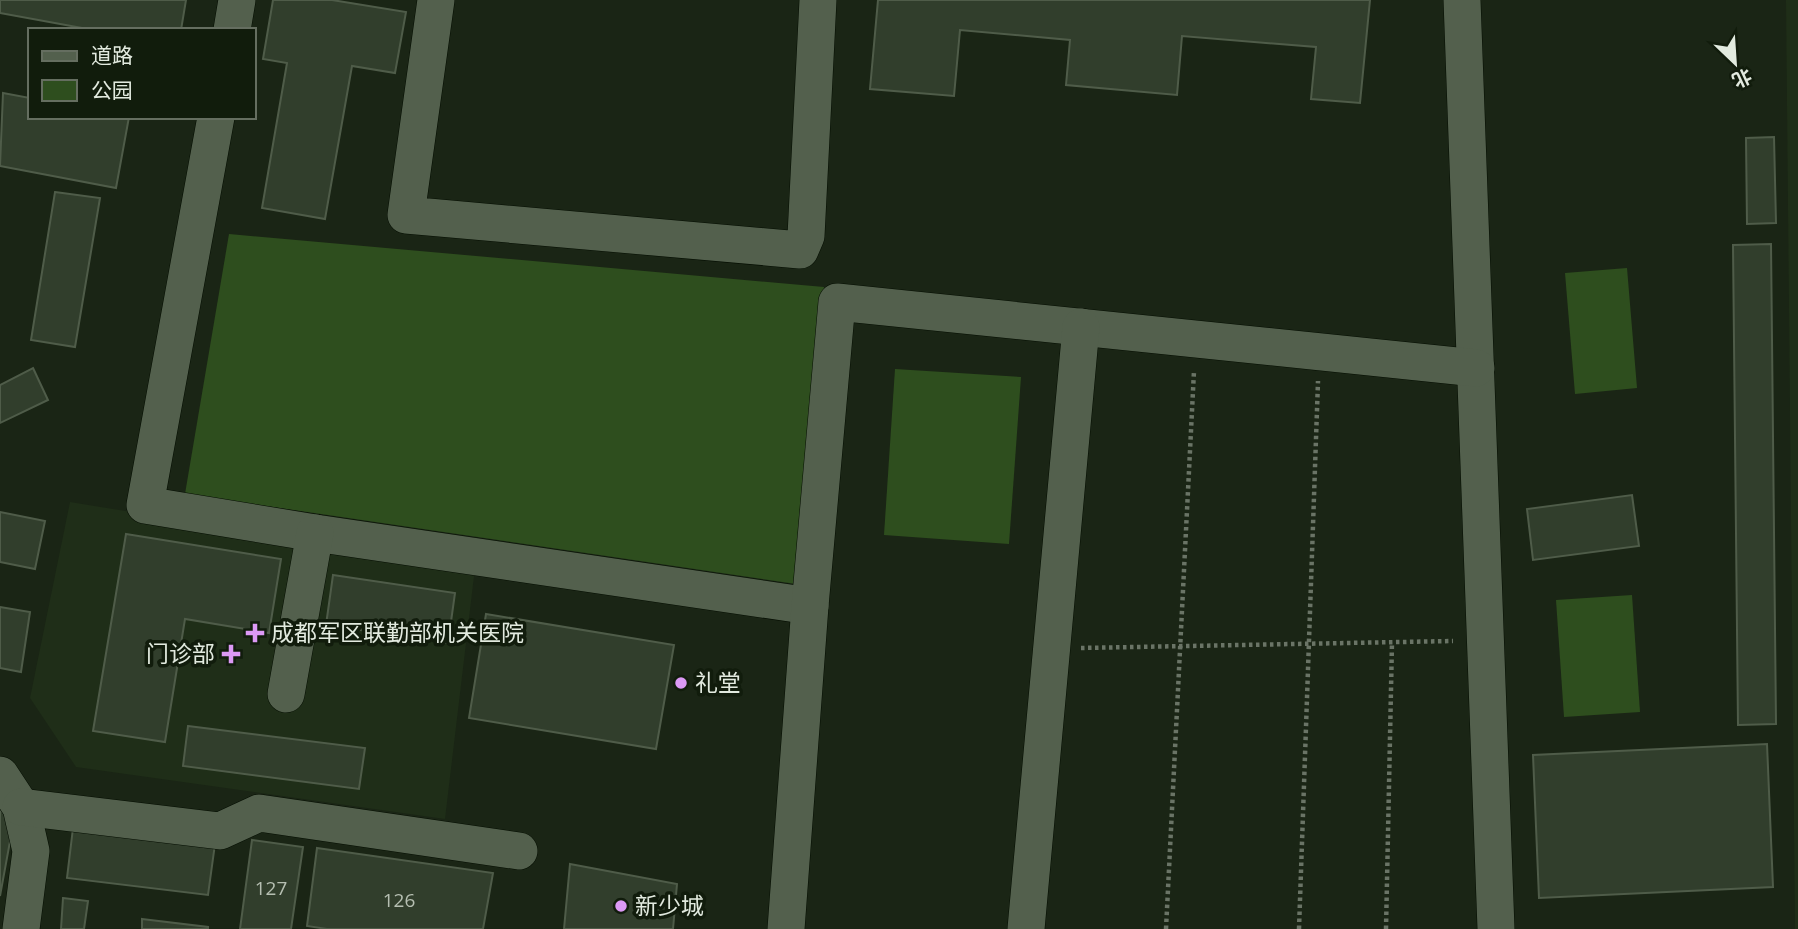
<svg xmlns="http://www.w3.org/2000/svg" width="1798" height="929" font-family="'Open Sans','Noto Sans SC',sans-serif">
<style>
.built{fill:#1f2e18}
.green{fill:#2e4e1e}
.building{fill:#313e2c;stroke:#4f5c49;stroke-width:2}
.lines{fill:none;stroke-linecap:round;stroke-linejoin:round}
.minor-casing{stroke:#050e02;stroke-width:38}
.path{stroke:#6a7466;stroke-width:4.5;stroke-dasharray:3.5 3.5;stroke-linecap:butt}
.minor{stroke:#53604d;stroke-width:37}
.poi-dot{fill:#dc99f5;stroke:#111c0c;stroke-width:2.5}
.labels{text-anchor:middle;stroke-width:7;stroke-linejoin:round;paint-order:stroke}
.number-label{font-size:19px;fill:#b6bfb2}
.poi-label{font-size:23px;fill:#e2eadf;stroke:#111c0c;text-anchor:start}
</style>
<rect width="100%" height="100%" fill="#1a2515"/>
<g class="built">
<path d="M 1786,0 L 1798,0 L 1798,929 L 1795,929 Z"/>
<path d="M 70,502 L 475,568 L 445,819 L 76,767 L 30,698 Z"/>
</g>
<g class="green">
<path d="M 229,234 L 824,287 L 796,584 L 185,494 Z"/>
<path d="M 1627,268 L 1637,388 L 1575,394 L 1565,273 Z"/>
<path d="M 895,369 L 1021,377 L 1009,544 L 884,535 Z"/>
<path d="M 1632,595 L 1640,712 L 1564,717 L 1556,600 Z"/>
</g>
<g class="building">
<path d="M 0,0 L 186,0 L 181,30 L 93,30 L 0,13 Z"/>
<path d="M 273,0 L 332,0 L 406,12 L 395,73 L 352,66 L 325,219 L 262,208 L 287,63 L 263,59 Z"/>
<path d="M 878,0 L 1370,0 L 1360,103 L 1311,99 L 1316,47 L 1182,36 L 1177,95 L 1066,85 L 1070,40 L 960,30 L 954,96 L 870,89 Z"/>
<path d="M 3,93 L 30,98 L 30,117 L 129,117 L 116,188 L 0,166 Z"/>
<path d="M 1774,137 L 1776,223 L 1747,224 L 1746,138 Z"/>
<path d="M 55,192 L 100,198 L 75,347 L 31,340 Z"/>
<path d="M 1771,244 L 1776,724 L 1738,725 L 1733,245 Z"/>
<path d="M 33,368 L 48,400 L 0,423 L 0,385 Z"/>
<path d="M 1632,495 L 1639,546 L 1533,560 L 1527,509 Z"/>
<path d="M 0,512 L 45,521 L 35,569 L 0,562 Z"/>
<path d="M 126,534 L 281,559 L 269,633 L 185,619 L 165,742 L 93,731 Z"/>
<path d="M 333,575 L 455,593 L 448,643 L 326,625 Z"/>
<path d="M 0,607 L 30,612 L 21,672 L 0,668 Z"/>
<path d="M 486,614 L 674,645 L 656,749 L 469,718 Z"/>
<path d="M 188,726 L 365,748 L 359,789 L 183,766 Z"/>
<path d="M 1767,744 L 1773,887 L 1539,898 L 1533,755 Z"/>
<path d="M 0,811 L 15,814 L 0,896 Z"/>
<path d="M 73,828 L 215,844 L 208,895 L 67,878 Z"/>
<path d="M 252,840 L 303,847 L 291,929 L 240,929 Z"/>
<path d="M 317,848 L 493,873 L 483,929 L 327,929 L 307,926 Z"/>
<path d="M 570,864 L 677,884 L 673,929 L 564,929 Z"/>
<path d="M 63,898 L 88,901 L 84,929 L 61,929 Z"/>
<path d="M 142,919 L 208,927 L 208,929 L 142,929 Z"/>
</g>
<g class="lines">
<defs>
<g id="minor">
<path d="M 436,0 L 406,215 L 800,250 L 806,236 L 818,0"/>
<path d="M 1462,0 L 1496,929"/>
<path d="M 232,30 L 237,0"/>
<path d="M 216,117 L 145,505 L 315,533 L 810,606"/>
<path d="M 286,694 L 315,533"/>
<path d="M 0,775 L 21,807 L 31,851 L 21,929"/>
<path d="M 21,807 L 220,831 L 259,813 L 519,851"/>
<path d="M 786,929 L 810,606 L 837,302 L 1476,368"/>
<path d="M 1026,929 L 1081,327"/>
</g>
</defs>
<use href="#minor" class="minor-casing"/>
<g class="path">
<path d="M 1081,648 L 1453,641"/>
<path d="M 1166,929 L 1194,371"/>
<path d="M 1299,929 L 1318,381"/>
<path d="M 1386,929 L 1392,642"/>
</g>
<use href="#minor" class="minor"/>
</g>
<g class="poi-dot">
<path d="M251.5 622.5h7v7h7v7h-7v7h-7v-7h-7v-7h7z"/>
<path d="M227.5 643.5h7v7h7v7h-7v7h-7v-7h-7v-7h7z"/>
<circle cx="681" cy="683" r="7"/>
<circle cx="621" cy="906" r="7"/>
</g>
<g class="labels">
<g class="number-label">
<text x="271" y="895">127</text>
<text x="399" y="907">126</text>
</g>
<g class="poi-label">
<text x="271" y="641">成都军区联勤部机关医院</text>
<text x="215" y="662" text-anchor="end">门诊部</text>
<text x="695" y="691">礼堂</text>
<text x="635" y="914">新少城</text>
</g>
</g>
<rect x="28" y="28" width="228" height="91" fill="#111c0c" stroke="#656e60" stroke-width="2"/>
<rect x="42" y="51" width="35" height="10" fill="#53604d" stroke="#656e60" stroke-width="2"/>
<text x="91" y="63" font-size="21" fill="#e2eadf">道路</text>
<rect x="42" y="80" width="35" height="21" fill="#2e4e1e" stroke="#656e60" stroke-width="2"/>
<text x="91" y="98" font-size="21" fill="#e2eadf">公园</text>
<g transform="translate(1735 63) rotate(155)" stroke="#111c0c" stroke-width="5" paint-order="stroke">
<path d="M0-5L12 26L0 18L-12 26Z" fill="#e2eadf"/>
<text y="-10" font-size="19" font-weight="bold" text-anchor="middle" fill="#e2eadf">北</text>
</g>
</svg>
